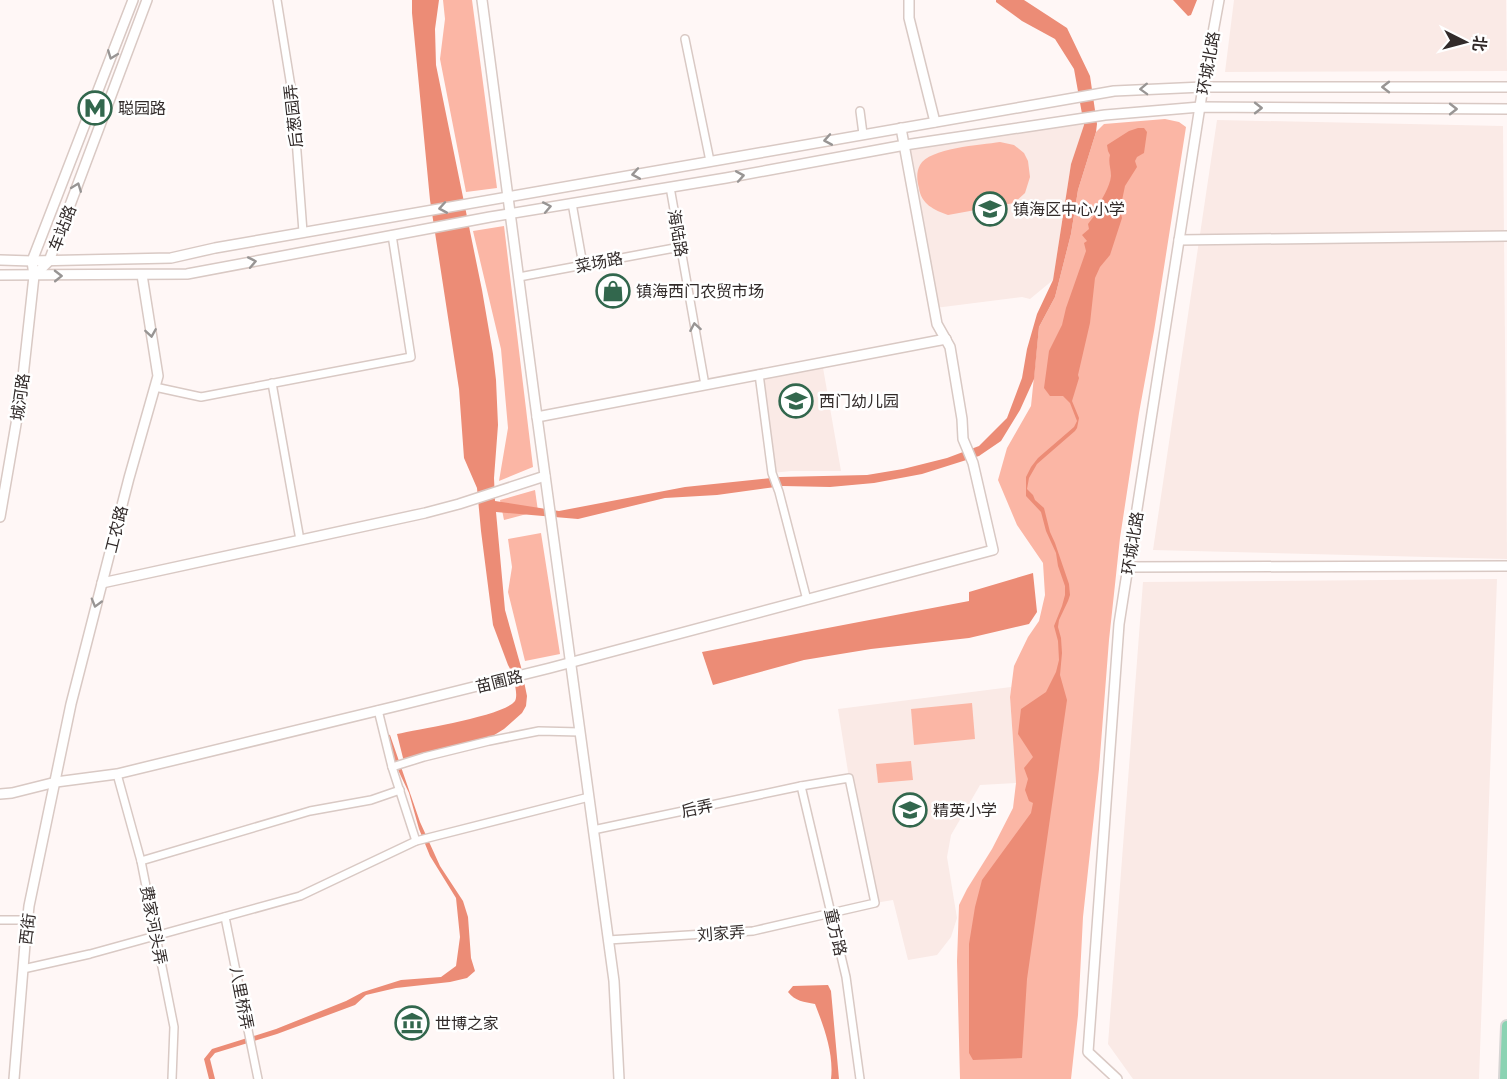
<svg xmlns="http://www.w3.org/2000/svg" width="1507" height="1079" font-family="'Fira Sans','Noto Sans SC',sans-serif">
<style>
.built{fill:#faeae6}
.green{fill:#fbb6a5}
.water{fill:#ec8c76}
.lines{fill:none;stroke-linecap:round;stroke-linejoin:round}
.street-casing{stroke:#d9c9c4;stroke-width:10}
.secondary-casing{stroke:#d9c9c4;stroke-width:12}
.primary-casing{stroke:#d6d5d4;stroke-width:14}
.street{stroke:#fff;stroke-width:7}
.secondary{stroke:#fff;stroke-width:9}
.primary{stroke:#8bd3b3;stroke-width:10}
.oneway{stroke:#989594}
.labels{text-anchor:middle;stroke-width:5;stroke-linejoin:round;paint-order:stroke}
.street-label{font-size:16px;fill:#322b2a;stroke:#fff}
.poi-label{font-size:16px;fill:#322b2a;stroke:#fff;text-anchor:start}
</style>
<rect width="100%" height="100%" fill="#fff7f6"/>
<g class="built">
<path d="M 1234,0 L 1506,0 L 1507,71 L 1225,72 Z"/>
<path d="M 1081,118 L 1084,125 L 1071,164 L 1053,280 L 1030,299 L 1022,297 L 935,308 L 905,145 Z"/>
<path d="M 1217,120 L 1503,126 L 1507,559 L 1153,550 Z"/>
<path d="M 822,362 L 841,471 L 791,471 L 772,473 L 759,374 Z"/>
<path d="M 1497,579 L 1479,1079 L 1133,1079 L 1108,1044 L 1143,582 Z"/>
<path d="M 1011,687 L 1010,697 L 1016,783 L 980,785 L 951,835 L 947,857 L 957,918 L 951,937 L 937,955 L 908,960 L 893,900 L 875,903 L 849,778 L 838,709 Z"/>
</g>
<g class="green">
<path d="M 443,0 L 472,0 L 497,188 L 466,192 L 440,59 L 445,19 Z"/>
<path d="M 1165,119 L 1179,122 L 1186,127 L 1154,331 L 1139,413 L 1120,538 L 1109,640 L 1099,769 L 1083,917 L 1078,1015 L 1071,1079 L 960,1079 L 957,961 L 959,905 L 967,889 L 992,849 L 1013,808 L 1016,783 L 1010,697 L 1014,666 L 1028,637 L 1039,621 L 1045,595 L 1043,563 L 1017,525 L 998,480 L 1007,448 L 1031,406 L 1039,327 L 1055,297 L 1071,234 L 1078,190 L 1096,132 L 1104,124 Z"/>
<path d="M 1000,142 L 1014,145 L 1024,153 L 1028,161 L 1030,177 L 1025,193 L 1014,203 L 948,215 C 934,210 921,204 919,188 C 917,181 916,172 920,165 C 929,148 981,145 1000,142 Z"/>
<path d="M 504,226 L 533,467 L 499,481 L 508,428 L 501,349 L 473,231 Z"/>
<path d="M 535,490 L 538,511 L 504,520 L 500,500 Z"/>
<path d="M 541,533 L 560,654 L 525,661 L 508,592 L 512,567 L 508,539 Z"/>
<path d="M 972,703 L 975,739 L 914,745 L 911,709 Z"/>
<path d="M 911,761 L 913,780 L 878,783 L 876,764 Z"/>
</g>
<g class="water">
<path d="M 412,0 L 439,0 L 435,29 L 436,65 L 482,290 L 493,354 L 496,380 L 498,425 L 494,478 L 495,501 L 559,511 L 685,487 L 780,477 L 867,475 L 903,469 L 947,458 L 979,446 L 1007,418 L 1022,378 L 1027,349 L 1037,314 L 1053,280 L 1071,164 L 1084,125 L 1074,69 L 1055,39 L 1022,21 L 996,2 L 996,0 L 1024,0 L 1067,28 L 1090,76 L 1097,124 L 1096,132 L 1078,190 L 1071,234 L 1055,297 L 1039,327 L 1034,379 L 1020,410 L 1001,441 L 979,456 L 922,474 L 874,483 L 830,487 L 783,486 L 717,495 L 665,498 L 578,519 L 496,512 L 505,610 L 521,667 L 527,696 L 526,706 L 522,713 L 504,729 L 483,742 L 404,762 L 397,734 C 419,729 504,716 515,701 C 519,694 512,671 508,665 L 493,625 L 481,531 L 477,488 L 464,458 L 459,389 L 430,200 L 412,13 Z"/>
<path d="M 1173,0 L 1197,0 L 1191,15 L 1188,16 Z"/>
<path d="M 1138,128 L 1144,128 L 1147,132 L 1144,153 L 1137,157 L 1135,161 L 1137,167 L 1125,186 L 1120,210 L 1122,218 L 1110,255 L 1100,267 L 1095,278 L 1090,323 L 1078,375 L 1079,378 L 1072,401 L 1079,418 L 1077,428 L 1075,431 L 1037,464 L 1029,478 L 1027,489 L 1033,495 L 1035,500 L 1044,508 L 1050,532 L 1055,543 L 1069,584 L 1070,595 L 1068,601 L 1059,620 L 1058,627 L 1061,638 L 1062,653 L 1060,675 L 1067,700 L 1027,979 L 1022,1058 L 973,1060 L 969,1053 L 969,944 L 975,907 L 982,880 L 1031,813 L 1033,803 L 1029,801 L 1025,790 L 1028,779 L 1024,768 L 1033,757 L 1018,734 L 1021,709 L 1046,692 L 1056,672 L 1059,660 L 1058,641 L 1054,626 L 1062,606 L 1065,595 L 1065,586 L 1058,566 L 1056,553 L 1046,531 L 1041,512 L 1026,496 L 1026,477 L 1031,467 L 1038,458 L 1074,427 L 1077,421 L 1070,403 L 1063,396 L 1050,396 L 1044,388 L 1049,351 L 1062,325 L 1066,308 L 1086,251 L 1084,243 L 1087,241 L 1082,235 L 1089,229 L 1088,224 L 1094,216 L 1098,214 L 1096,210 C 1101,200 1110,187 1111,176 C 1111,168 1108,163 1110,155 L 1108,151 L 1107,145 L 1129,131 Z"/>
<path d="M 1033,573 L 1037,612 L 1029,624 L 969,638 L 871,649 L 804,660 L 713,685 L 702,652 L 969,601 L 969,592 Z"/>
<path d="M 380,732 L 390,735 L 420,822 L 440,866 L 463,901 L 468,917 L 471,958 L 475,971 L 467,978 L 450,982 L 396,988 L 366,995 L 355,1005 L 277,1034 L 215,1053 L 210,1059 L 215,1079 L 209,1079 L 204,1059 L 212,1049 L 276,1029 L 346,1001 L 363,992 L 401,980 L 441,977 L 456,966 L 460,937 L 456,898 L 430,856 L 419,829 L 409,793 Z"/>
<path d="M 828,985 L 831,991 L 839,1079 L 831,1079 C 834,1054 824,1027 815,1004 C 804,1002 795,1001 788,992 L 793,986 Z"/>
</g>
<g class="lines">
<defs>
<g id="street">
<path d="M 277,0 L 293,99 L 303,232"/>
<path d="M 685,39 L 710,161"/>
<path d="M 860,111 L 863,134"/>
<path d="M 670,187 L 705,385"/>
<path d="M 572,203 L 583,265"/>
<path d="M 519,277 L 680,247"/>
<path d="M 759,374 L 772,473 L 779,492 L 807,600"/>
<path d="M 272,383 L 300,540"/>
<path d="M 155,387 L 201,397 L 411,357 L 392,235"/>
<path d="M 378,710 L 392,767 L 416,841"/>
<path d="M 392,767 L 424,757 L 489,741 L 539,731 L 580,732"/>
<path d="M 117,774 L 141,861 L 174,1027 L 172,1079"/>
<path d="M 801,786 L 846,977 L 860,1079"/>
<path d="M 593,830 L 801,786 L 849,778 L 875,903 L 753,931 L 608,940"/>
<path d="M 141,861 L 310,811 L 371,800 L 400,790"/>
<path d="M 225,917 L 258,1079"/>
<path d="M 0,920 L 28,920"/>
<path d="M 23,969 L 90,954 L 300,896 L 416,841 L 589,797"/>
</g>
<g id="secondary">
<path d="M 482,0 L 535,402 L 614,981 L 619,1079"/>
<path d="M 909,0 L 909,18 L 935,122"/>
<path d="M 1179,240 L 1507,236"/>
<path d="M 0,260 L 32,261 L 171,258 L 215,248 L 1114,91 L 1203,87 L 1507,87"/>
<path d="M 0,275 L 187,274 L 490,217 L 726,178 L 905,145 L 1105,115 L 1200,107 L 1507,109"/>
<path d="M 34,276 L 49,261 L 147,0"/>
<path d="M 537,417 L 946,339"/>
<path d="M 0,517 L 21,395 L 34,276 L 32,261 L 133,0"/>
<path d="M 1128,567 L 1507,566"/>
<path d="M 102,583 L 425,513 L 459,504 L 545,476"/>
<path d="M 0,794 L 12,793 L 56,782 L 117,774 L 401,705 L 550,668 L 993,550 L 973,463 L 963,439 L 962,419 L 950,347 L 937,324 L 901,128"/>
<path d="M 14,1079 L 25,944 L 29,906 L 71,704 L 129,478 L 158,376 L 142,275"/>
<path d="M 1117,1079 L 1088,1052 L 1119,624 L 1203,87 L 1219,0"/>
</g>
<path id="primary" d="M 1505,1079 L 1507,1026"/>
</defs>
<use href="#street" class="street-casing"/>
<use href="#secondary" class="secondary-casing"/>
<use href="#primary" class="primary-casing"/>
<use href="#street" class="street"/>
<use href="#secondary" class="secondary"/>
<use href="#primary" class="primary"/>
</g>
<defs><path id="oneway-chevron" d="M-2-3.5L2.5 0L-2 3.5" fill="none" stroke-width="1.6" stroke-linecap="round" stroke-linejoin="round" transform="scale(1.5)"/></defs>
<g class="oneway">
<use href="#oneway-chevron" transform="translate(112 55) rotate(111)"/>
<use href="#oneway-chevron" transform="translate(1386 87) rotate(180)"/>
<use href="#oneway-chevron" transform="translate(1144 89) rotate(178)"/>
<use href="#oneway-chevron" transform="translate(1258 108)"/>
<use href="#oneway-chevron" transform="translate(1453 109)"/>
<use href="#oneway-chevron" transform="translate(828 140) rotate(170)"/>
<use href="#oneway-chevron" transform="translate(636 174) rotate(170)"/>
<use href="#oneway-chevron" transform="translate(740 176) rotate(-10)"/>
<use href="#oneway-chevron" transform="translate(77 187) rotate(-69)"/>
<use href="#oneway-chevron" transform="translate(547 207) rotate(-11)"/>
<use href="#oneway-chevron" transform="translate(443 208) rotate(170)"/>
<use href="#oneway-chevron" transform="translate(252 262) rotate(-11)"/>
<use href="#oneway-chevron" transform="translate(58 276) rotate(-1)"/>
<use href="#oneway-chevron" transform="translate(695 327) rotate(-100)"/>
<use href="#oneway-chevron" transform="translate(151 333) rotate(81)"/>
<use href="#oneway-chevron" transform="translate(96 603) rotate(106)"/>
</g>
<defs>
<symbol id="metro-ring" viewBox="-11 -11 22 22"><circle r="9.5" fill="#fff" stroke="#32674d" stroke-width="1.5"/><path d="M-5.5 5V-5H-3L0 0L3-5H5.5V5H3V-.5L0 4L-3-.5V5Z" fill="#32674d"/></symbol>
<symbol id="school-ring" viewBox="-11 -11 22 22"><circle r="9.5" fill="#fff" stroke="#32674d" stroke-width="1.5"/><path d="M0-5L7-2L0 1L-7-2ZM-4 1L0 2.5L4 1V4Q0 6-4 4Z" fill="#32674d"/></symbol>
<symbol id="shop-ring" viewBox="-11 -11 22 22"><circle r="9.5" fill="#fff" stroke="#32674d" stroke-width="1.5"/><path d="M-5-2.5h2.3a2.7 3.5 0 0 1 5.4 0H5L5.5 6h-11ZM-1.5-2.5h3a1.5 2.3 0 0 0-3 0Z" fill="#32674d"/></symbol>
<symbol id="museum-ring" viewBox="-11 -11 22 22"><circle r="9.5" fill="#fff" stroke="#32674d" stroke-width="1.5"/><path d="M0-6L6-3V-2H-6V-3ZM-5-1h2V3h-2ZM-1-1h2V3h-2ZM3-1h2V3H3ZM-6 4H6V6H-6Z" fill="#32674d"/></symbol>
</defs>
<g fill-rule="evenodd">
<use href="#metro-ring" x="76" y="89" width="38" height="38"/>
<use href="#school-ring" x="971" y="190" width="38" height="38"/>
<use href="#shop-ring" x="594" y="272" width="38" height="38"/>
<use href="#school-ring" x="777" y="382" width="38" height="38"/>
<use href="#school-ring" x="891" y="791" width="38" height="38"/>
<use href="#museum-ring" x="393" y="1004" width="38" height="38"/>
</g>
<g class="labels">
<g class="street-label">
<text transform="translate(1208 63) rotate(-80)" y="6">环城北路</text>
<text transform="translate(293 116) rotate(-96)" y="6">后葱园弄</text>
<text transform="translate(62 228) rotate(-69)" y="6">车站路</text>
<text transform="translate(678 233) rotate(80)" y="6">海陆路</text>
<text transform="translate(599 262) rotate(-11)" y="6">菜场路</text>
<text transform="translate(20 397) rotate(-82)" y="6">城河路</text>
<text transform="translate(116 529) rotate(-76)" y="6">工农路</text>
<text transform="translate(1132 543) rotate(-81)" y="6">环城北路</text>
<text transform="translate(499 681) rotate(-14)" y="6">苗圃路</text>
<text transform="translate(697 808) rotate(-12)" y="6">后弄</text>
<text transform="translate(154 925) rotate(79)" y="6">费家河头弄</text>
<text transform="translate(27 929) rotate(-83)" y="6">西街</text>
<text transform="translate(836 932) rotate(77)" y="6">童方路</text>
<text transform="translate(721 933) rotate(-4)" y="6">刘家弄</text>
<text transform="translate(242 998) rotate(79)" y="6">八里桥弄</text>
</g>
<g class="poi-label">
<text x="118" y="114">聪园路</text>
<text x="1013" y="215">镇海区中心小学</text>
<text x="636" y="297">镇海西门农贸市场</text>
<text x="819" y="407">西门幼儿园</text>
<text x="933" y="816">精英小学</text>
<text x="435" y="1029">世博之家</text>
</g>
</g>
<g transform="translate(1465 42) rotate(96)" stroke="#ffffff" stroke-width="4.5" paint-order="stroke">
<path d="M0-4.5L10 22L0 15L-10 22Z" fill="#322b2a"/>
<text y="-9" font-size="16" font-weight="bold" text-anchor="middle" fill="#322b2a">北</text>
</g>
</svg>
